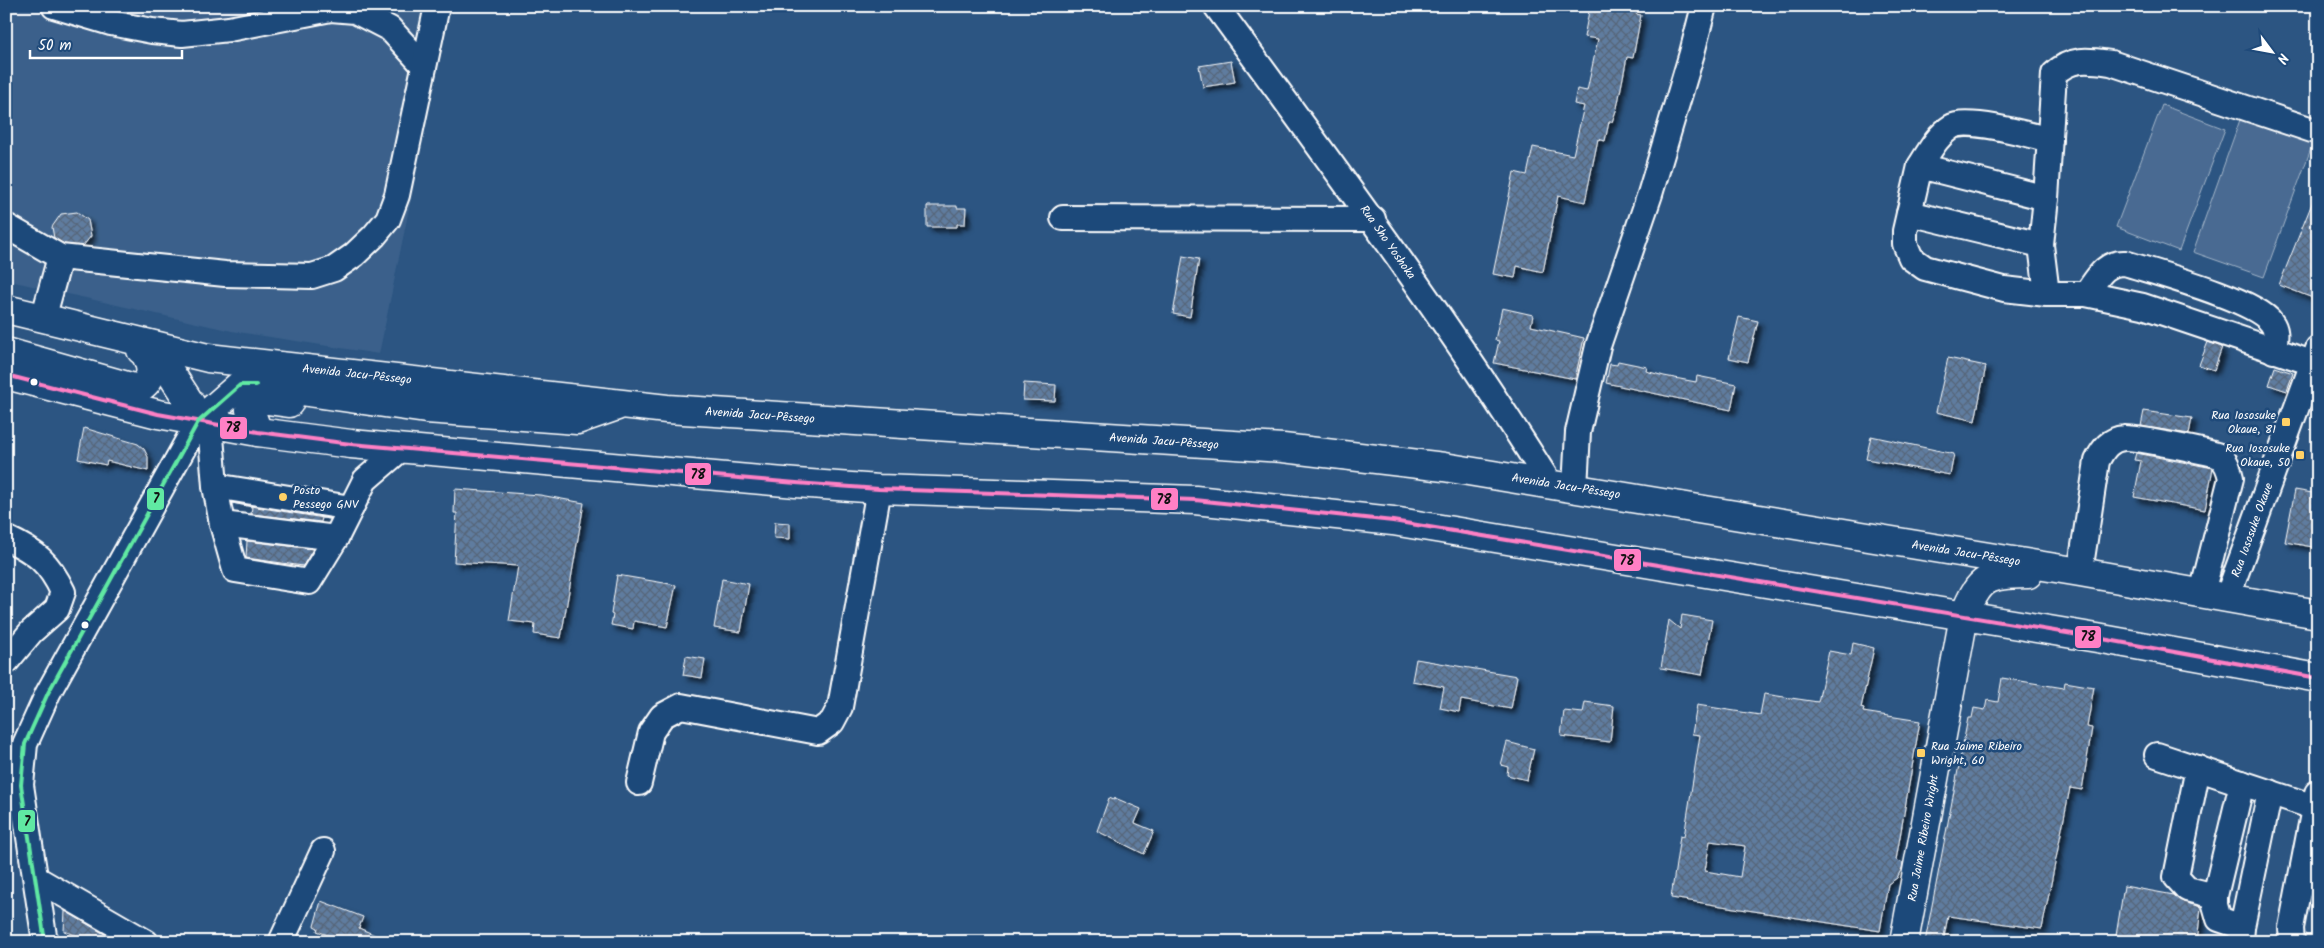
<svg xmlns="http://www.w3.org/2000/svg" width="2324" height="948" font-family="Kalam,sans-serif">
<style>
.built{fill:#3b618b}
.garden{fill:#486b92;stroke:#a4b5c8}
.building{fill:url(#building-cross-hatch);stroke:#fff;fill-rule:evenodd;filter:url(#shadow)}
.lines{fill:none;stroke-linecap:round;stroke-linejoin:round}
.minor-casing{stroke:#fff;stroke-width:28}
.major-casing{stroke:#fff;stroke-width:31}
.highway-casing{stroke:#fff;stroke-width:31}
.minor{stroke:#1f4a7a;stroke-width:24}
.major{stroke:#1f4a7a;stroke-width:28}
.highway{stroke:#1f4a7a;stroke-width:28}
.bus-1-casing{stroke:#1f4a7a;stroke-width:8}
.bus-2-casing{stroke:#1f4a7a;stroke-width:8}
.bus-1{stroke:#ff80c5;stroke-width:4}
.bus-2{stroke:#60e9a3;stroke-width:4}
.bus-dot{fill:#fff;stroke:#1f4a7a;stroke-width:2}
.poi-dot{fill:#ffd166;stroke:#1f4a7a;stroke-width:2}
.labels{text-anchor:middle;stroke-width:5;stroke-linejoin:round;paint-order:stroke}
.street-label{font-size:12px;fill:#fff;stroke:#1f4a7a}
.poi-label{font-size:12px;fill:#fff;stroke:#1f4a7a;text-anchor:end}
.line-badge{stroke:#1f4a7a;stroke-width:2}
.pale-badge-label{font-size:14px;text-anchor:middle;font-weight:bold;fill:#111}
</style>
<defs>
<pattern id="building-cross-hatch" width="8" height="8" patternUnits="userSpaceOnUse" patternTransform="scale(1.25)"><rect width="8" height="8" fill="#5e7c9f"/><path d="M0 0l8 8M0 8l8-8" fill="none" stroke="#56667a"/></pattern>
<filter id="shadow"><feDropShadow dx="4.5" dy="4.5" stdDeviation="2.5" flood-color="#0009"/></filter>
</defs>
<rect width="100%" height="100%" fill="#2c5582"/>
<filter id="ink" filterUnits="userSpaceOnUse"><feTurbulence type="fractalNoise" baseFrequency=".02" numOctaves="2"/><feDisplacementMap in="SourceGraphic" scale="10" xChannelSelector="R" yChannelSelector="G"/><feConvolveMatrix kernelMatrix="1 2 1 2 8 2 1 2 1" color-interpolation-filters="sRGB"/></filter>
<g filter="url(#ink)">
<path class="built" d="M 6,6 L 451,6 L 379,354 L 232,331 L 6,280 Z"/>
<g class="garden">
<path d="M 2162,105 L 2225,129 L 2179,251 L 2116,227 Z"/>
<path d="M 2241,117 L 2313,143 L 2264,277 L 2193,252 Z"/>
</g>
<g class="building">
<path d="M 1590,6 L 1637,6 L 1636,14 L 1641,15 L 1633,58 L 1627,57 L 1617,108 L 1612,122 L 1609,122 L 1605,141 L 1598,139 L 1585,202 L 1558,196 L 1543,272 L 1517,266 L 1515,278 L 1493,274 L 1514,172 L 1527,175 L 1533,147 L 1573,155 L 1584,106 L 1574,104 L 1577,89 L 1587,91 L 1598,39 L 1584,37 Z"/>
<path d="M 1231,61 L 1235,82 L 1203,87 L 1199,66 Z"/>
<path d="M 2317,191 L 2318,237 L 2312,251 L 2318,253 L 2318,300 L 2279,285 Z"/>
<path d="M 927,206 L 957,206 L 957,208 L 966,208 L 965,224 L 957,224 L 957,227 L 927,227 Z"/>
<path d="M 77,212 L 88,220 L 91,236 L 83,246 L 64,244 L 54,238 L 52,227 L 61,214 Z"/>
<path d="M 1183,256 L 1199,259 L 1190,317 L 1173,314 Z"/>
<path d="M 1502,308 L 1533,315 L 1531,326 L 1584,338 L 1575,379 L 1494,363 L 1499,341 L 1495,340 Z"/>
<path d="M 1739,317 L 1758,321 L 1748,362 L 1729,358 Z"/>
<path d="M 2208,342 L 2222,347 L 2214,370 L 2199,365 Z"/>
<path d="M 1948,358 L 1986,366 L 1975,421 L 1936,412 Z"/>
<path d="M 1618,361 L 1647,367 L 1646,371 L 1664,376 L 1696,382 L 1697,376 L 1736,384 L 1731,410 L 1606,383 L 1610,364 L 1617,365 Z"/>
<path d="M 2275,367 L 2293,373 L 2287,391 L 2269,385 Z"/>
<path d="M 1024,383 L 1056,385 L 1055,401 L 1023,400 Z"/>
<path d="M 2144,411 L 2192,418 L 2189,434 L 2141,426 Z"/>
<path d="M 84,428 L 138,444 L 144,449 L 148,457 L 148,471 L 107,461 L 106,465 L 78,459 Z"/>
<path d="M 1871,436 L 1954,454 L 1950,475 L 1866,459 Z"/>
<path d="M 2136,453 L 2213,468 L 2205,510 L 2134,497 L 2141,461 L 2134,460 Z"/>
<path d="M 455,489 L 540,495 L 584,503 L 561,638 L 534,634 L 535,624 L 509,621 L 518,566 L 454,562 L 457,513 L 454,513 Z"/>
<path d="M 2295,490 L 2318,494 L 2318,548 L 2285,542 Z"/>
<path d="M 232,503 L 330,519 L 322,518 L 321,522 L 251,514 L 252,507 Z"/>
<path d="M 775,522 L 790,523 L 790,539 L 774,538 Z"/>
<path d="M 247,541 L 313,549 L 303,566 L 246,558 Z"/>
<path d="M 617,575 L 676,585 L 667,627 L 634,621 L 633,629 L 611,625 L 613,615 L 611,614 Z"/>
<path d="M 722,579 L 749,584 L 741,632 L 714,628 Z"/>
<path d="M 1682,615 L 1712,620 L 1702,675 L 1661,668 L 1669,620 L 1680,629 Z"/>
<path d="M 1853,643 L 1874,648 L 1861,708 L 1864,709 L 1863,712 L 1920,721 L 1896,860 L 1903,863 L 1902,868 L 1897,878 L 1888,884 L 1880,931 L 1671,898 L 1680,836 L 1684,837 L 1700,735 L 1692,734 L 1697,705 L 1760,715 L 1764,694 L 1818,702 L 1829,651 L 1851,655 ZM 1710,841 L 1745,846 L 1740,877 L 1705,871 Z"/>
<path d="M 686,656 L 705,659 L 702,678 L 683,675 Z"/>
<path d="M 1416,659 L 1517,676 L 1511,709 L 1461,700 L 1459,712 L 1440,708 L 1444,687 L 1412,681 Z"/>
<path d="M 2002,678 L 2064,688 L 2065,682 L 2094,687 L 2087,727 L 2092,728 L 2082,790 L 2070,788 L 2042,929 L 1948,916 L 1943,942 L 1925,942 L 1968,718 L 1972,718 L 1974,708 L 1985,710 L 1987,700 L 1998,702 Z"/>
<path d="M 1585,702 L 1614,706 L 1610,742 L 1561,736 L 1564,711 L 1583,713 Z"/>
<path d="M 1507,742 L 1534,749 L 1527,780 L 1507,775 L 1508,767 L 1501,765 Z"/>
<path d="M 1109,798 L 1114,800 L 1115,798 L 1141,809 L 1135,823 L 1154,831 L 1144,854 L 1097,831 Z"/>
<path d="M 2124,886 L 2174,895 L 2183,902 L 2201,907 L 2197,942 L 2115,942 Z"/>
<path d="M 321,901 L 363,917 L 359,928 L 391,942 L 331,942 L 333,937 L 317,931 L 318,928 L 314,926 Z"/>
<path d="M 65,911 L 118,942 L 95,942 L 64,931 Z"/>
</g>
<g class="lines">
<defs>
<g id="minor">
<path d="M 54,6 L 111,23 L 152,31 L 182,34 L 229,29 L 331,9 L 355,11 L 390,29 L 424,66"/>
<path d="M 1216,6 C 1331,163 1447,319 1550,484"/>
<path d="M 1920,166 C 1929,152 1937,136 1951,127 C 1966,117 2031,135 2050,140"/>
<path d="M 2046,198 L 1920,166 L 1905,231 L 1905,244 L 1911,258 L 1925,268 L 2004,289 L 2047,294"/>
<path d="M 1909,213 L 2041,245"/>
<path d="M 1063,218 L 1373,219"/>
<path d="M 6,226 L 60,257 L 225,274 L 312,276 L 334,269 L 354,255 L 374,236 L 388,219 L 397,195 L 437,6"/>
<path d="M 2086,294 C 2097,279 2104,262 2125,263 C 2156,273 2254,299 2271,322 C 2278,331 2275,340 2274,351"/>
<path d="M 43,319 L 60,257"/>
<path d="M 2312,363 L 2143,306 L 2086,294 L 2047,294 L 2041,245 L 2046,198 L 2054,74 C 2071,57 2089,60 2111,63 L 2318,132"/>
<path d="M 210,424 L 215,486 L 222,524 L 235,570 L 309,582 L 336,538 L 365,480 L 401,449"/>
<path d="M 215,486 L 351,508"/>
<path d="M 1575,488 L 1578,432 L 1598,346 L 1650,194 L 1692,53 L 1704,6"/>
<path d="M 222,524 L 336,538"/>
<path d="M 6,538 C 36,552 49,562 63,592 L 57,609 L 31,632 L 6,662"/>
<path d="M 2080,572 L 2097,461 C 2103,449 2110,439 2124,438 C 2133,437 2211,452 2219,456 C 2227,461 2229,470 2231,478 L 2202,593"/>
<path d="M 2227,598 L 2318,349"/>
<path d="M 2157,755 L 2314,807"/>
<path d="M 2198,768 L 2176,877 L 2187,889 L 2215,896"/>
<path d="M 639,783 L 651,732 L 662,716 L 681,706 L 818,732 L 832,722 L 840,707 L 879,489"/>
<path d="M 2242,783 L 2215,896 L 2215,905 L 2219,919 L 2242,927"/>
<path d="M 37,879 L 146,942"/>
<path d="M 45,942 L 21,785 L 25,744 L 48,693 L 198,422"/>
<path d="M 281,942 L 323,851"/>
<path d="M 2241,942 L 2242,927 L 2270,792"/>
<path d="M 2292,942 L 2291,928 L 2317,793"/>
</g>
<path id="major" d="M 1904,942 L 1964,616"/>
<g id="highway">
<path d="M 6,309 L 208,358 L 667,409 L 1283,448 L 1444,467 L 2080,572 L 2318,614"/>
<path d="M 141,350 L 168,369 L 190,403 L 198,422"/>
<path d="M 6,352 L 134,388 L 141,387 C 154,378 152,367 145,353"/>
<path d="M 6,375 L 158,414 L 258,432 L 351,444 L 796,483 L 879,489 L 1195,500 L 1393,521 L 2097,638 L 2318,678"/>
<path d="M 198,422 L 240,385 L 259,385 L 426,409 L 577,420 L 617,406"/>
<path d="M 258,432 L 250,410 L 260,399 L 289,403"/>
<path d="M 1964,616 C 1980,576 1987,575 2028,574"/>
</g>
</defs>
<use href="#minor" class="minor-casing"/>
<use href="#major" class="major-casing"/>
<use href="#highway" class="highway-casing"/>
<use href="#minor" class="minor"/>
<use href="#major" class="major"/>
<use href="#highway" class="highway"/>
<defs>
<path id="bus-1" d="M 6,375 L 158,414 L 258,432 L 351,444 L 796,483 L 879,489 L 1195,500 L 1393,521 L 2097,638 L 2318,678"/>
<path id="bus-2" d="M 45,942 L 21,785 L 25,744 L 48,693 L 198,422 L 240,385 L 256,385"/>
</defs>
<use href="#bus-1" class="bus-1-casing"/>
<use href="#bus-2" class="bus-2-casing"/>
<use href="#bus-1" class="bus-1"/>
<use href="#bus-2" class="bus-2"/>
</g>
</g>
<g class="bus-dot">
<circle cx="34" cy="382" r="4.5"/>
<circle cx="85" cy="625" r="4.5"/>
</g>
<g class="poi-dot">
<rect x="2281" y="417" width="10" height="10" rx="2.5"/>
<rect x="2295" y="450" width="10" height="10" rx="2.5"/>
<circle cx="283" cy="497" r="5"/>
<rect x="1916" y="748" width="10" height="10" rx="2.5"/>
</g>
<g class="labels">
<g class="street-label">
<text transform="translate(1388 242) rotate(55)" y="4">Rua Sho Yoshoka</text>
<text transform="translate(357 374) rotate(6)" y="4">Avenida Jacu-Pêssego</text>
<text transform="translate(760 415) rotate(4)" y="4">Avenida Jacu-Pêssego</text>
<text transform="translate(1164 441) rotate(4)" y="4">Avenida Jacu-Pêssego</text>
<text transform="translate(1566 486) rotate(9)" y="4">Avenida Jacu-Pêssego</text>
<text transform="translate(2252 530) rotate(-70)" y="4">Rua Iososuke Okaue</text>
<text transform="translate(1966 553) rotate(9)" y="4">Avenida Jacu-Pêssego</text>
<text transform="translate(1923 838) rotate(-80)" y="4">Rua Jaime Ribeiro Wright</text>
</g>
<g class="poi-label">
<text x="2276" y="419">Rua Iososuke<tspan x="2276" dy="14">Okaue, 81</tspan></text>
<text x="2290" y="452">Rua Iososuke<tspan x="2290" dy="14">Okaue, 50</tspan></text>
<text x="293" y="494" text-anchor="start">Posto<tspan x="293" dy="14">Pessego GNV</tspan></text>
<text x="1931" y="750" text-anchor="start">Rua Jaime Ribeiro<tspan x="1931" dy="14">Wright, 60</tspan></text>
</g>
</g>
<g class="line-badge">
<rect x="219" y="416" width="29" height="24" rx="5" fill="#ff80c5"/>
<rect x="684" y="462" width="28" height="24" rx="5" fill="#ff80c5"/>
<rect x="146" y="487" width="19" height="24" rx="5" fill="#60e9a3"/>
<rect x="1150" y="487" width="29" height="24" rx="5" fill="#ff80c5"/>
<rect x="1613" y="548" width="29" height="24" rx="5" fill="#ff80c5"/>
<rect x="2074" y="625" width="28" height="24" rx="5" fill="#ff80c5"/>
<rect x="17" y="809" width="19" height="24" rx="5" fill="#60e9a3"/>
</g>
<g class="pale-badge-label">
<text x="233" y="432">78</text>
<text x="698" y="479">78</text>
<text x="156" y="503">7</text>
<text x="1164" y="504">78</text>
<text x="1627" y="565">78</text>
<text x="2088" y="641">78</text>
<text x="27" y="826">7</text>
</g>
<rect width="2324" height="948" fill="none" stroke="#1f4a7a" stroke-width="25"/>
<rect x="12" y="12" width="2299" height="923" fill="none" stroke="#fff" stroke-width="2" filter="url(#ink)"/>
<g transform="translate(2272 52) rotate(122)" stroke="#1f4a7a" stroke-width="4" paint-order="stroke">
<path d="M0-4L9 19L0 12L-9 19Z" fill="#ffffff"/>
<text y="-8" font-size="14" font-weight="bold" text-anchor="middle" fill="#ffffff">N</text>
</g>
<path d="M30 50v8h152v-8" fill="none" stroke="#ffffff" stroke-width="2.5"/>
<text x="38" y="50" font-size="15" fill="#ffffff" stroke="#1f4a7a" stroke-width="4" paint-order="stroke">50 m</text>
</svg>
